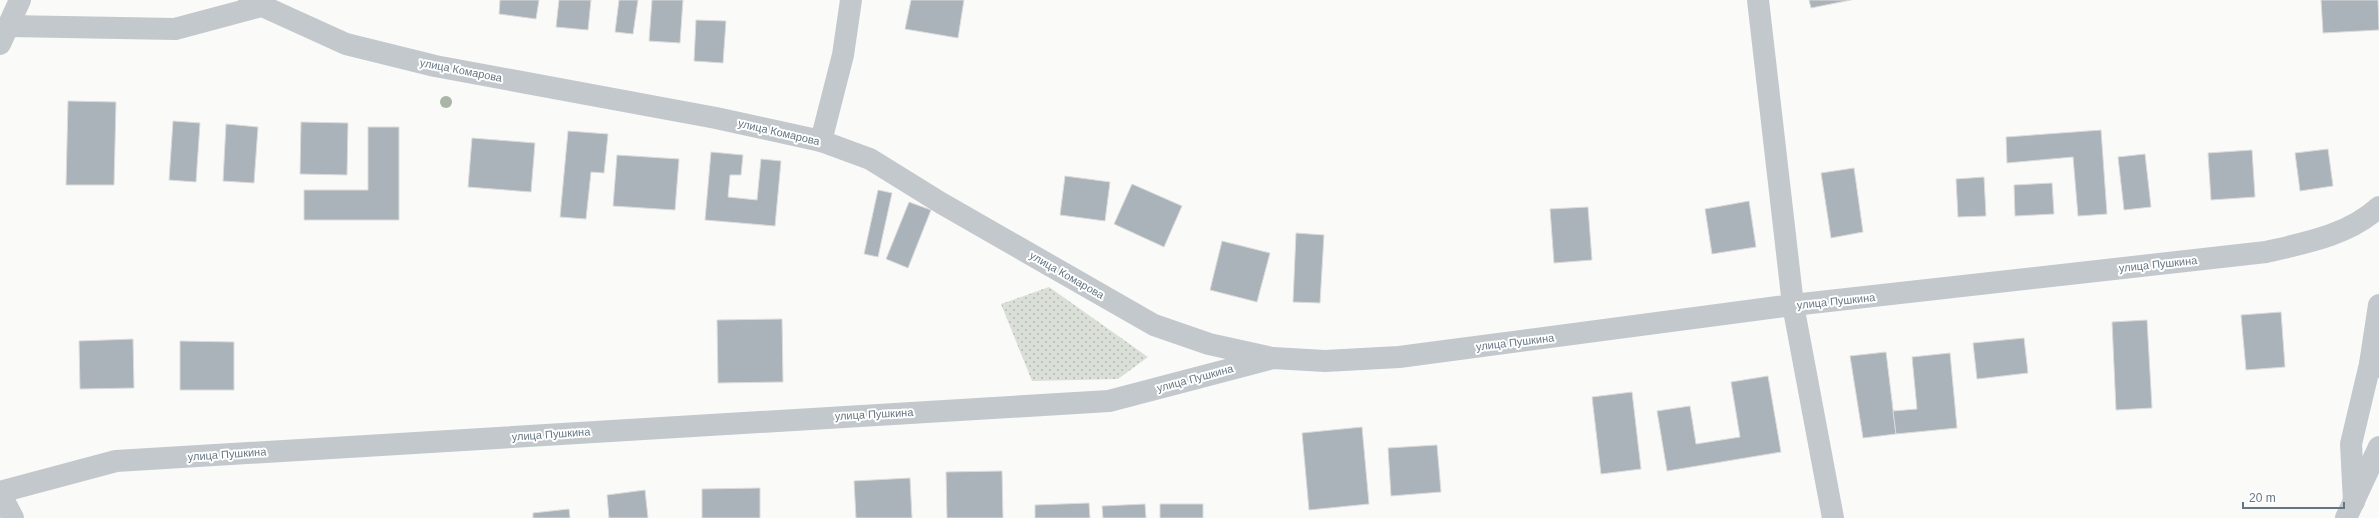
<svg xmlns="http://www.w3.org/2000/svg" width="2379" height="518" font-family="Helvetica,sans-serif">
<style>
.park{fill:url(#park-dots)}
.building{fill:#aab3b9;stroke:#dcdcda}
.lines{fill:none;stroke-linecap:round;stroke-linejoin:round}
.minor{stroke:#c3c8cc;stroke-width:22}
.tree{fill:#aab4a7}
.labels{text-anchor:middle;stroke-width:4;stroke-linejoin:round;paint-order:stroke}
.street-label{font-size:11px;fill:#657683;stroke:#fff}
</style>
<defs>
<pattern id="park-dots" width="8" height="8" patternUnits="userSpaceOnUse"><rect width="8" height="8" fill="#dadfd7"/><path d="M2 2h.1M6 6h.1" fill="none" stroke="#b4b9b4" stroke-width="1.8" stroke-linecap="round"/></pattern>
</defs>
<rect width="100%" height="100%" fill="#fafaf8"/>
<path class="park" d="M 1049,287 L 1148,357 L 1118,379 L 1032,381 L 1001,304 Z"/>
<g class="building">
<path d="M 500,0 L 539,0 L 536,19 L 499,14 Z"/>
<path d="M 559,0 L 591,0 L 588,30 L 556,27 Z"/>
<path d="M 619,0 L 638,0 L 633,34 L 615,32 Z"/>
<path d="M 652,0 L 683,0 L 680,43 L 649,41 Z"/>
<path d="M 911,0 L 964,0 L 958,38 L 905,29 Z"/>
<path d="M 1809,0 L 1851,0 L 1811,8 Z"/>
<path d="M 2321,0 L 2378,0 L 2379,30 L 2323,33 Z"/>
<path d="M 696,20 L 726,21 L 723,63 L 694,61 Z"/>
<path d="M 68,101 L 116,102 L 114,185 L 66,185 Z"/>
<path d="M 173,121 L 200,123 L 196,182 L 169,180 Z"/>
<path d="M 301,122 L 348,123 L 347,175 L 300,174 Z"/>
<path d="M 226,124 L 258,127 L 254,183 L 223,181 Z"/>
<path d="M 368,127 L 399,127 L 399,220 L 304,220 L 304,190 L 368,190 Z"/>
<path d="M 2101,130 L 2107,214 L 2078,216 L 2073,157 L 2007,163 L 2006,137 Z"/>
<path d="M 568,131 L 608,134 L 604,173 L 591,172 L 586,219 L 560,217 Z"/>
<path d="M 472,138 L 535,143 L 531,192 L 468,187 Z"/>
<path d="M 2328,149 L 2333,186 L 2300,191 L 2295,153 Z"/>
<path d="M 2252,150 L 2255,197 L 2211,200 L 2208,153 Z"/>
<path d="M 711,152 L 743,155 L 741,175 L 730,175 L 728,197 L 757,200 L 761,159 L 781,161 L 775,226 L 705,220 Z"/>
<path d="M 2145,154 L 2151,207 L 2124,210 L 2118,157 Z"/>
<path d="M 617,155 L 679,159 L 675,210 L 613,206 Z"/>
<path d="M 1854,168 L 1863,232 L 1831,238 L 1821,173 Z"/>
<path d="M 1065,176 L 1110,182 L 1105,221 L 1060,215 Z"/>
<path d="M 1984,177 L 1986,216 L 1958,217 L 1956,179 Z"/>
<path d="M 2052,183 L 2054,214 L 2015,216 L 2014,185 Z"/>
<path d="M 1132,184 L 1182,206 L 1164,247 L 1114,224 Z"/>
<path d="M 878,190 L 892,193 L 878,257 L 864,254 Z"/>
<path d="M 1749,201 L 1756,247 L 1712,254 L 1705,209 Z"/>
<path d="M 909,202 L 931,210 L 908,268 L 886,259 Z"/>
<path d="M 1588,207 L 1592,260 L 1554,263 L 1550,209 Z"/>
<path d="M 1296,233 L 1324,235 L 1320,303 L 1293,302 Z"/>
<path d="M 1222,241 L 1270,253 L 1257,302 L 1210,290 Z"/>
<path d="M 2281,312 L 2285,367 L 2246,370 L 2241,315 Z"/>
<path d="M 782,319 L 783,382 L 718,383 L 717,320 Z"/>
<path d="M 2147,320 L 2152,408 L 2116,410 L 2112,322 Z"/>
<path d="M 2024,338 L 2028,373 L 1977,379 L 1973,343 Z"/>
<path d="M 133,339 L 134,388 L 80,389 L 79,341 Z"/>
<path d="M 180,341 L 234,342 L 234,390 L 180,390 Z"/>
<path d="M 1886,352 L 1896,434 L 1863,438 L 1850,356 Z"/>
<path d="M 1950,353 L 1957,428 L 1896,434 L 1893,411 L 1917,409 L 1912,357 Z"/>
<path d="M 1768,376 L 1781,452 L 1667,471 L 1657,411 L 1690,406 L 1696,444 L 1740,437 L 1731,382 Z"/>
<path d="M 1632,392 L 1641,469 L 1601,474 L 1592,397 Z"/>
<path d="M 1362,427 L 1369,504 L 1309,510 L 1302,433 Z"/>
<path d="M 1437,445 L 1441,492 L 1391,496 L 1388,448 Z"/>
<path d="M 1002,471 L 1003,518 L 947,518 L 946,472 Z"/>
<path d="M 910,478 L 912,518 L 856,518 L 854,481 Z"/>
<path d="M 760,488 L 760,518 L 702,518 L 702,489 Z"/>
<path d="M 645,490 L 648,518 L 609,518 L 607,495 Z"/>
<path d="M 1089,503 L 1090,518 L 1035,518 L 1035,505 Z"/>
<path d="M 1145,504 L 1146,518 L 1103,518 L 1102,506 Z"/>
<rect x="1160" y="504" width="43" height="14"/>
<path d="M 569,509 L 570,518 L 533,518 L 533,513 Z"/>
</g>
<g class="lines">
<g class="minor">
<path d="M 249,0 L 346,44 L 435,66 L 716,118 L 821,141 L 870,159 L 941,203 L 1154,325 L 1209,344 L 1268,357"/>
<path d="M 1758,0 L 1793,305 L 1833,518"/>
<path d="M 9,26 L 175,29 L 261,6"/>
<path d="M 0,44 L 20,0"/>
<path d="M 821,141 L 843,55 L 851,0"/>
<path d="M 2379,305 L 2370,364 L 2379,367"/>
<path d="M 0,492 L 116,461 L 1109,401 L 1273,358 L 1325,361 L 1399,357 L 1793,305 L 2266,252 C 2305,243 2349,235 2379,207"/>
<path d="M 0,493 L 13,518"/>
<path d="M 2354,502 L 2351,444 L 2370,364"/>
<path d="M 2346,518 L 2379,447"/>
</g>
</g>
<circle class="tree" cx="446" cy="102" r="6"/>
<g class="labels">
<g class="street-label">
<text transform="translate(461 70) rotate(11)" y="4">улица Комарова</text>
<text transform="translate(779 132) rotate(13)" y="4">улица Комарова</text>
<text transform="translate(2158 264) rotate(-6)" y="4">улица Пушкина</text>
<text transform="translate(1067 275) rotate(30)" y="4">улица Комарова</text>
<text transform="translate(1836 301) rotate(-6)" y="4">улица Пушкина</text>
<text transform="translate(1515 342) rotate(-7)" y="4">улица Пушкина</text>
<text transform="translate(1195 378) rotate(-15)" y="4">улица Пушкина</text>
<text transform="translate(874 414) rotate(-3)" y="4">улица Пушкина</text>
<text transform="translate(551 434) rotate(-4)" y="4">улица Пушкина</text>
<text transform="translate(227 454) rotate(-4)" y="4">улица Пушкина</text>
</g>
</g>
<path d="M2243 502v6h101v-6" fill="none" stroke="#657683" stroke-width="2"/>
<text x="2249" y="502" font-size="12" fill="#657683" stroke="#ffffff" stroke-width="3" paint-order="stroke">20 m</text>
</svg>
